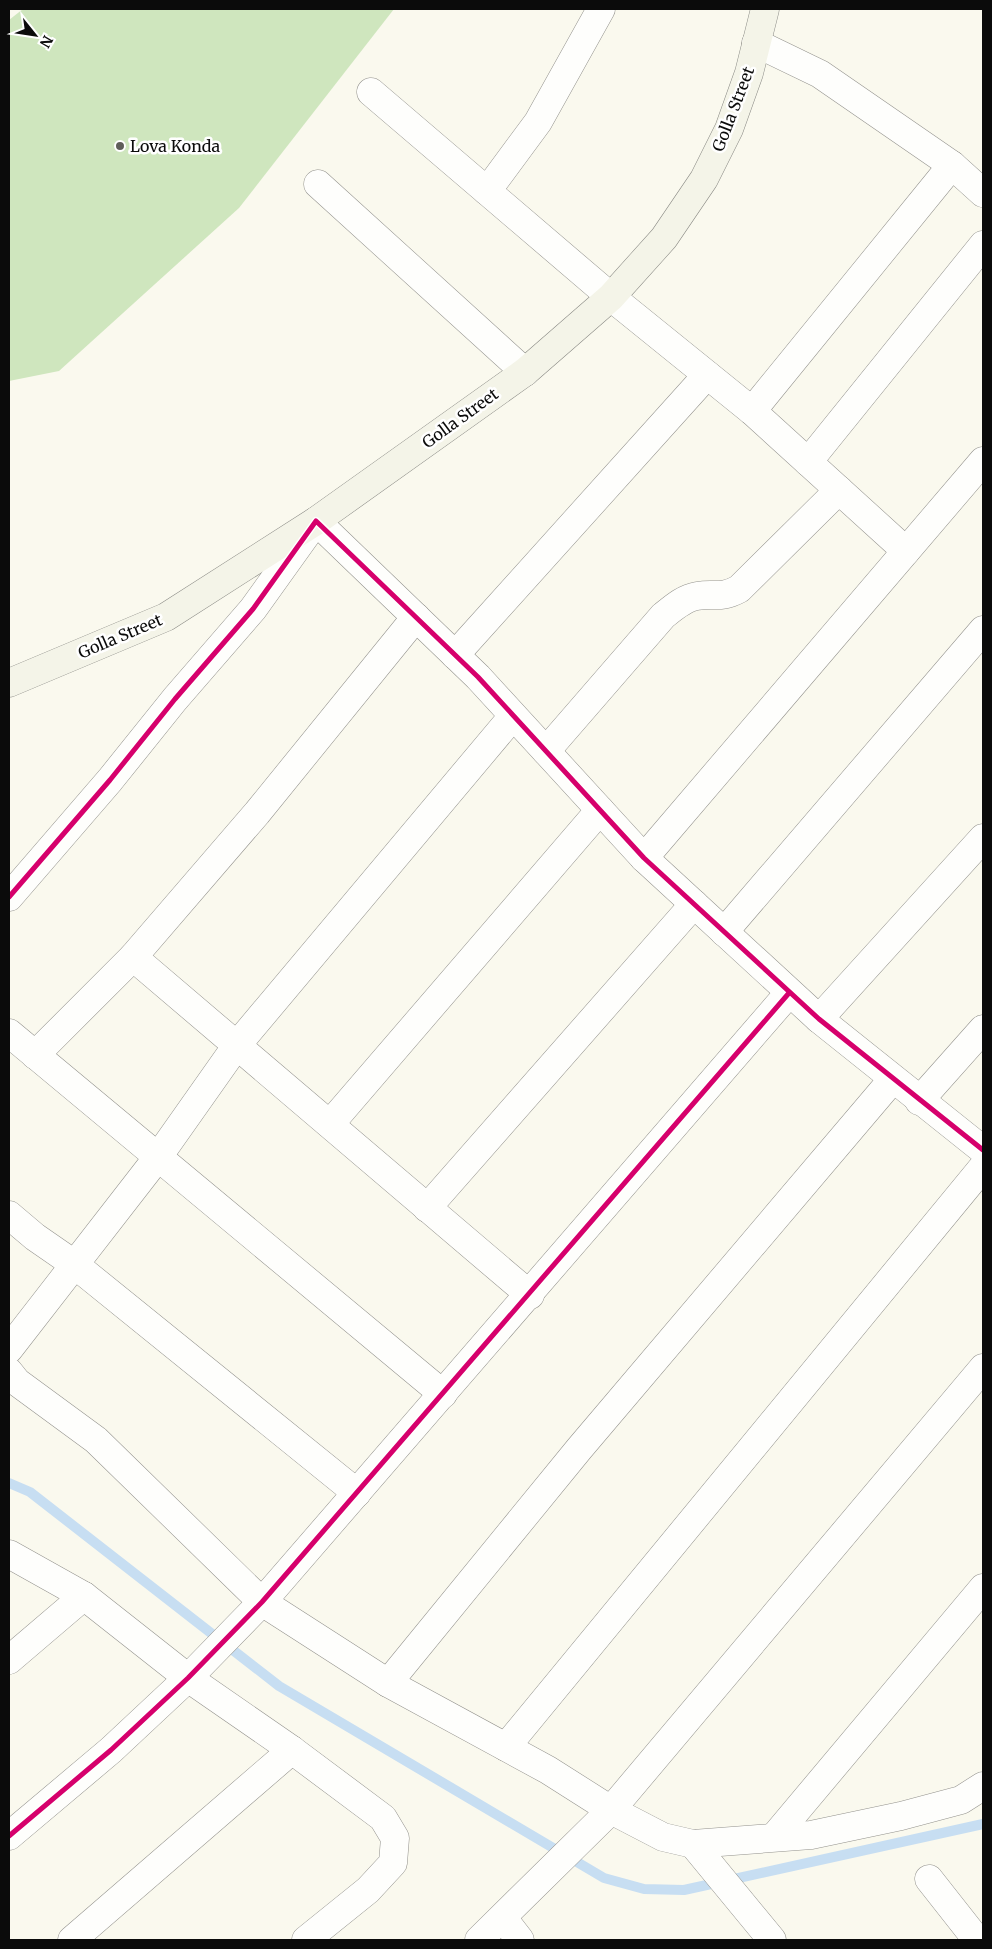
<svg xmlns="http://www.w3.org/2000/svg" width="992" height="1949" font-family="Merriweather,serif">
<style>
.forest{fill:#cfe6be}
.lines{fill:none;stroke-linecap:round;stroke-linejoin:round}
.stream{stroke:#c7def2;stroke-width:10}
.street-casing{stroke:#93928d;stroke-width:29}
.secondary-casing{stroke:#898984;stroke-width:29}
.street{stroke:#fefefc;stroke-width:28}
.secondary{stroke:#f4f4e8;stroke-width:28}
.cycleway-casing{stroke:#fff;stroke-width:8}
.cycleway{stroke:#d6006c;stroke-width:5}
.poi-dot{fill:#5f5e5a;stroke:#fff;stroke-width:2}
.labels{text-anchor:middle;stroke-width:5;stroke-linejoin:round;paint-order:stroke}
.street-label{font-size:16px;fill:#0b0b0b;stroke:#fff}
.poi-label{font-size:16px;fill:#0b0b0b;stroke:#fff;text-anchor:start}
</style>
<rect width="100%" height="100%" fill="#faf9ee"/>
<path class="forest" d="M 23,9 L 394,9 L 239,208 L 59,371 L 9,381 L 9,20 Z"/>
<g class="lines">
<path class="stream" d="M 9,1483 L 30,1492 L 279,1686 L 604,1878 L 644,1889 L 684,1890 L 983,1824"/>
<defs>
<g id="street">
<path d="M 756,43 L 820,74 L 952,165 L 983,193"/>
<path d="M 371,92 L 611,297 L 752,411 L 906,551"/>
<path d="M 318,184 L 525,372"/>
<path d="M 487,191 L 538,122 L 601,9"/>
<path d="M 752,411 L 952,165"/>
<path d="M 808,462 L 983,245"/>
<path d="M 455,655 L 707,375"/>
<path d="M 546,751 L 663,616 C 673,608 684,598 697,596 C 716,593 720,599 739,589 L 839,490"/>
<path d="M 644,858 L 983,461"/>
<path d="M 9,897 L 110,780 L 175,699 L 253,609 L 316,521 L 478,677 L 644,858 L 819,1019 L 983,1150"/>
<path d="M 724,932 L 983,630"/>
<path d="M 133,957 L 530,1295"/>
<path d="M 819,1019 L 983,838"/>
<path d="M 9,1033 L 443,1394"/>
<path d="M 35,1055 L 133,957 L 257,813 L 416,617"/>
<path d="M 919,1101 L 983,1029"/>
<path d="M 330,1124 L 600,810"/>
<path d="M 427,1208 L 694,904"/>
<path d="M 9,1215 L 35,1237 L 74,1264 L 357,1493"/>
<path d="M 9,1349 L 158,1157 L 237,1045 L 513,716"/>
<path d="M 9,1372 L 17,1382 L 96,1440 L 262,1602 L 388,1683 L 548,1770 L 611,1810 L 663,1837 L 693,1844 L 811,1835 L 901,1816 L 961,1800 L 983,1786"/>
<path d="M 9,1554 L 84,1596 L 188,1678 L 292,1750 L 383,1818 L 395,1838 L 393,1863 L 368,1890 L 306,1940"/>
<path d="M 9,1660 L 84,1596"/>
<path d="M 388,1683 L 579,1449 L 892,1080"/>
<path d="M 506,1747 L 983,1167"/>
<path d="M 9,1836 L 111,1750 L 188,1678 L 262,1602 L 789,993"/>
<path d="M 775,1836 L 983,1588"/>
<path d="M 693,1844 L 772,1940"/>
<path d="M 929,1879 L 977,1940"/>
<path d="M 503,1918 L 520,1940"/>
<path d="M 72,1940 L 292,1750"/>
<path d="M 479,1940 L 611,1810 L 983,1368"/>
</g>
<path id="secondary" d="M 9,683 L 166,617 L 316,521 L 525,372 L 611,297 L 664,238 L 704,179 L 729,129 L 749,73 L 765,9"/>
</defs>
<use href="#street" class="street-casing"/>
<use href="#secondary" class="secondary-casing"/>
<use href="#street" class="street"/>
<use href="#secondary" class="secondary"/>
<defs>
<g id="cycleway">
<path d="M 9,897 L 110,780 L 175,699 L 253,609 L 316,521 L 478,677 L 644,858 L 819,1019 L 983,1150"/>
<path d="M 9,1836 L 111,1750 L 188,1678 L 262,1602 L 789,993"/>
</g>
</defs>
<use href="#cycleway" class="cycleway-casing"/>
<use href="#cycleway" class="cycleway"/>
</g>
<circle class="poi-dot" cx="120" cy="146" r="5"/>
<g class="labels">
<g class="street-label">
<text transform="translate(733 109) rotate(-69)" y="6">Golla Street</text>
<text transform="translate(460 418) rotate(-36)" y="6">Golla Street</text>
<text transform="translate(120 636) rotate(-23)" y="6">Golla Street</text>
</g>
<g class="poi-label">
<text x="130" y="152">Lova Konda</text>
</g>
</g>
<rect width="992" height="1949" fill="none" stroke="#0b0b0b" stroke-width="20"/>
<g transform="translate(35 35) rotate(120)" stroke="#ffffff" stroke-width="4" paint-order="stroke">
<path d="M0-4L9 19L0 12L-9 19Z" fill="#0b0b0b"/>
<text y="-8" font-size="14" font-weight="bold" text-anchor="middle" fill="#0b0b0b">N</text>
</g>
</svg>
